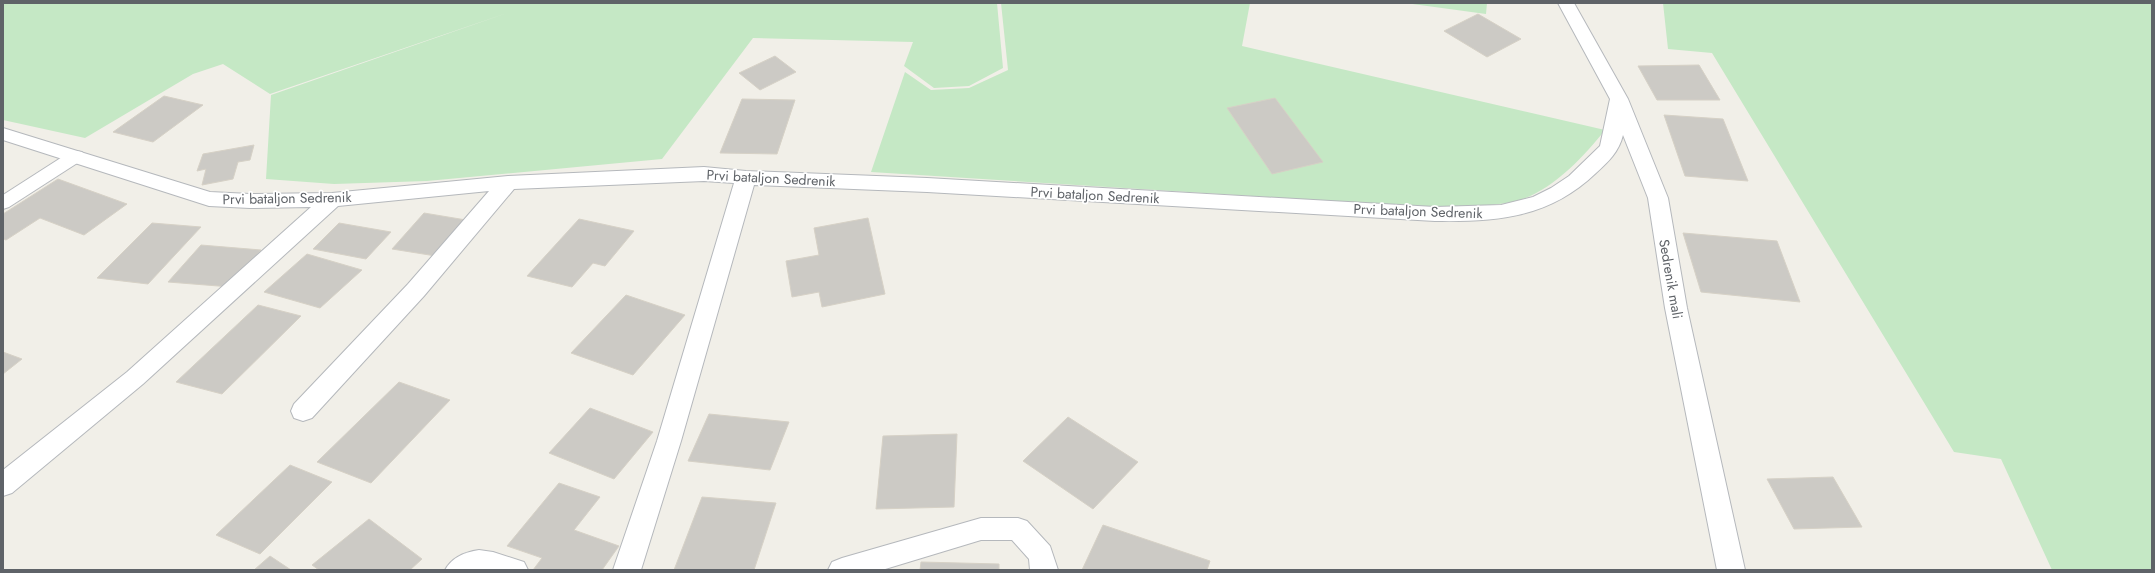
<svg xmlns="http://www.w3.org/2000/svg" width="2155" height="573" font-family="Jost,sans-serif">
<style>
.green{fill:#c5e8c5}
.building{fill:#cccac5;stroke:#d6d1c6}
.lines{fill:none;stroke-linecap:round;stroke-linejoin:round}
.lane-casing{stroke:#b5b8bc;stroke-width:2}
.street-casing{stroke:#b5b8bc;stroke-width:2}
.lane{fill:#fff;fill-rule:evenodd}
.street{fill:#fff;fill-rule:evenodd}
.labels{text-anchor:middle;stroke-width:3.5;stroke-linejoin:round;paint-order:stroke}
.street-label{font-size:14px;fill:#5f6368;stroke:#fff}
</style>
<rect width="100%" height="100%" fill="#f1efe8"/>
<g class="green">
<path d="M 3,3 L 997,3 L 1003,68 L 969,86 L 934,88 L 904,66 L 913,42 L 753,38 L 662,159 L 427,181 L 334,184 L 266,179 L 271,95 L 516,10 L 270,94 L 223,64 L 193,74 L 85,138 L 3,120 Z"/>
<path d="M 1001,3 L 1250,3 L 1242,46 L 1605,130 C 1583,158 1548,195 1512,202 C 1483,207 1454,207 1425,207 L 871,172 L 905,72 L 931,90 L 969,88 L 1008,70 Z"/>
<path d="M 1405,3 L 1487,3 L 1486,14 Z"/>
<path d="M 1663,3 L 2152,3 L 2152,570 L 2052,570 L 2001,459 L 1954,452 L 1712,53 L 1668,49 Z"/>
</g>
<g class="building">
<path d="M 1478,14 L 1521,39 L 1487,57 L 1444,31 Z"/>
<path d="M 775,56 L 796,72 L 760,90 L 739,73 Z"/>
<path d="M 1699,65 L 1720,100 L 1657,100 L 1638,66 Z"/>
<path d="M 164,96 L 203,105 L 153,142 L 113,132 Z"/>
<path d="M 1275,98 L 1323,162 L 1272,174 L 1227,108 Z"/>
<path d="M 742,99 L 795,100 L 777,154 L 720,153 Z"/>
<path d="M 1664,115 L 1723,119 L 1748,181 L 1685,176 Z"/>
<path d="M 254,145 L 250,160 L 238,162 L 233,179 L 202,185 L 206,169 L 197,171 L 203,154 Z"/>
<path d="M 58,179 L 127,204 L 84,235 L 40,218 L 6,240 L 3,239 L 3,214 Z"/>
<path d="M 424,213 L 472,221 L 442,257 L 392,249 Z"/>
<path d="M 868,218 L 885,294 L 822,307 L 819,292 L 792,297 L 786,261 L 819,255 L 814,228 Z"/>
<path d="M 579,219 L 634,231 L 605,266 L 593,263 L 572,287 L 527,276 Z"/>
<path d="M 152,223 L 201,227 L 148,284 L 97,278 Z"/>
<path d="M 339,223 L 391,232 L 366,259 L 313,249 Z"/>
<path d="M 1683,233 L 1777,241 L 1800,302 L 1701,292 Z"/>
<path d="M 201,245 L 261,250 L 231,287 L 168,282 Z"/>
<path d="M 307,254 L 362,270 L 320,308 L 264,292 Z"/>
<path d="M 626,295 L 685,315 L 633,375 L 571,353 Z"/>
<path d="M 258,305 L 301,316 L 222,394 L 176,382 Z"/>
<path d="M 3,352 L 22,359 L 3,374 Z"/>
<path d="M 399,382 L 450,400 L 371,483 L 317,462 Z"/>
<path d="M 590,408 L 653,432 L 614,479 L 549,453 Z"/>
<path d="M 709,414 L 789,422 L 770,470 L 688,461 Z"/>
<path d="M 1068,417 L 1138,462 L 1093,509 L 1023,461 Z"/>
<path d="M 957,434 L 954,507 L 876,509 L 883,436 Z"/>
<path d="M 290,465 L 332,482 L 260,554 L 216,535 Z"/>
<path d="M 1833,477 L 1862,527 L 1794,529 L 1767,479 Z"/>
<path d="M 559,483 L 600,497 L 574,530 L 619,546 L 602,570 L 533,570 L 542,558 L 507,546 Z"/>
<path d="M 702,497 L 776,503 L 754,570 L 674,570 Z"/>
<path d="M 369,519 L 422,559 L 410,570 L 319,570 L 312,565 Z"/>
<path d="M 1103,525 L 1210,561 L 1207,570 L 1082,570 Z"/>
<path d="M 270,556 L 291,570 L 254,570 Z"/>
<path d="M 921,562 L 999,564 L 999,570 L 920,570 Z"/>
</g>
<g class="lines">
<defs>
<path id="lane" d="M 76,151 L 82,152 L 85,156 L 82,160 L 9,207 L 3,209 L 3,195 L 70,152 Z"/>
<g id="street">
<path d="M 1558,3 L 1574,3 L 1628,99 L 1668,198 L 1687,308 L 1745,570 L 1717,570 L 1665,308 L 1648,198 L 1623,135 C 1619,152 1608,162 1596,173 C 1549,218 1497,222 1435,221 L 927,192 L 754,185 L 681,441 L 641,570 L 613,570 L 657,441 L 734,183 L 704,181 L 514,189 L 424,296 L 312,418 L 303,421 L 294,418 L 291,411 L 294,404 L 408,284 L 489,191 L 338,206 L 143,384 L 12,493 L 3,496 L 3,470 L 127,372 L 311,207 L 250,208 L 209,206 L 3,140 L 3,128 L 210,192 L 250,194 L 332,193 L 508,176 L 704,167 L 746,171 L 927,178 L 1435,207 L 1501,205 L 1533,197 L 1551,188 L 1569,176 L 1600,146 L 1610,99 Z"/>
<path d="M 981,518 L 1018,518 L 1027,521 L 1050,546 L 1058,570 L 1030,570 L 1029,559 L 1012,540 L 981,540 L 882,570 L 828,570 L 832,562 L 842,558 Z"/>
<path d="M 479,550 L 493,552 L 524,562 L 528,570 L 445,570 C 452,557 465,552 479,550 Z"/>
</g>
</defs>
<use href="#lane" class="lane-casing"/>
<use href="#street" class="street-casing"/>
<use href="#lane" class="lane"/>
<use href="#street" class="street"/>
</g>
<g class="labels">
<g class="street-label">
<text transform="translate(771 178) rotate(3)" y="5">Prvi bataljon Sedrenik</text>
<text transform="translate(1095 195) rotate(3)" y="5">Prvi bataljon Sedrenik</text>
<text transform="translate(287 198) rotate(-1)" y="5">Prvi bataljon Sedrenik</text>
<text transform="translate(1418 211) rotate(2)" y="5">Prvi bataljon Sedrenik</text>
<text transform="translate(1671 279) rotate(80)" y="5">Sedrenik mali</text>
</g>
</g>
<rect width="2155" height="573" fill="none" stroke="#5f6368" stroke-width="8"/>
</svg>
